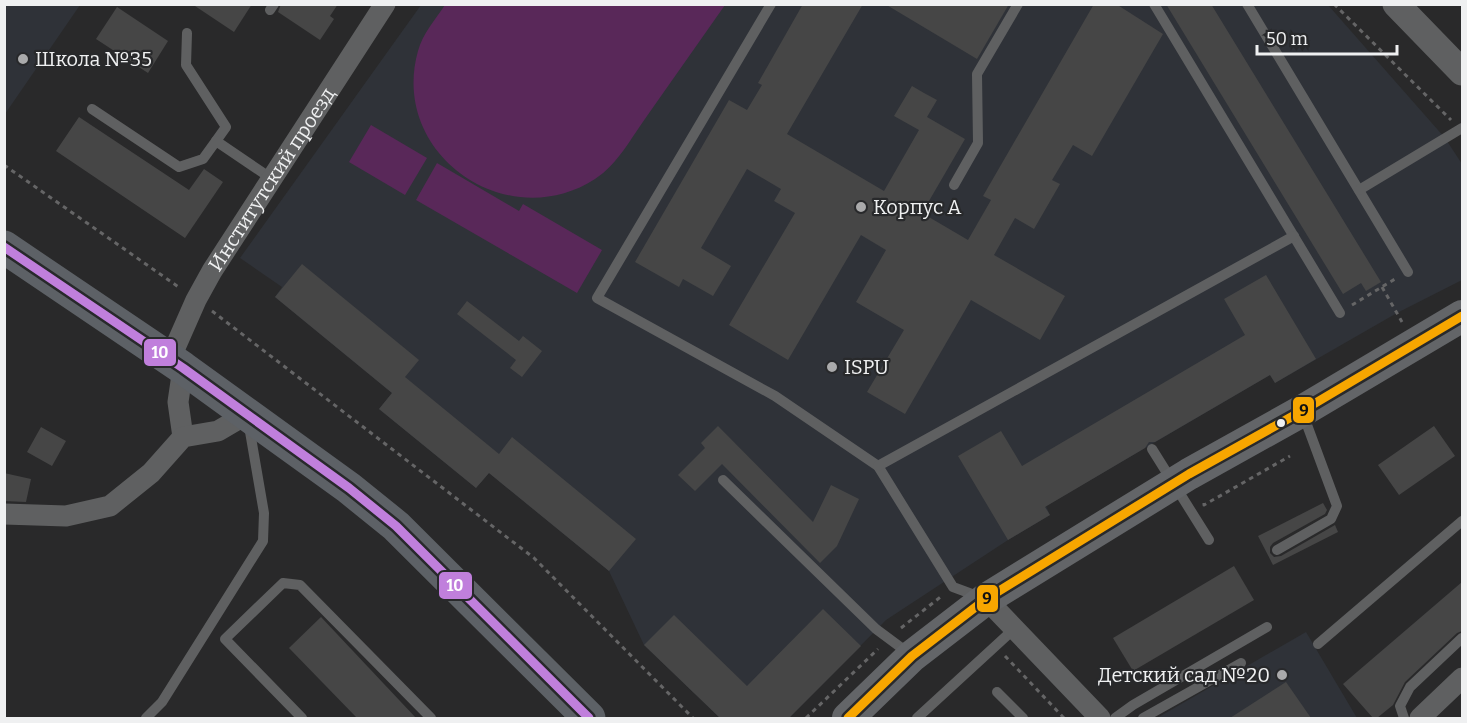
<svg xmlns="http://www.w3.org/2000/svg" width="1467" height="723" font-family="Bitter,serif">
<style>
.built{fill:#2f3238}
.green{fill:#592859}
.building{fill:#464646}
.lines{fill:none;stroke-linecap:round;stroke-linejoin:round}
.path{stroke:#656566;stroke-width:3;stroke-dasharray:4.5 4.5;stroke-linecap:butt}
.service{stroke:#5f6061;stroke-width:10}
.minor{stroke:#5f6061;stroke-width:21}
.tertiary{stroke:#5f6061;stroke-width:27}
.secondary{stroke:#636568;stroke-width:32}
.primary{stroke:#5d6166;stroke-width:33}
.bus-1-casing{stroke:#28292b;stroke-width:14}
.bus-2-casing{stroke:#28292b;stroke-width:14}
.bus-1{stroke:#c07fdc;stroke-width:9}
.bus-2{stroke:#f7a600;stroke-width:9}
.poi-dot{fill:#aaaaab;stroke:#28292b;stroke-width:2}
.bus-dot{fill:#eff0f1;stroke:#28292b;stroke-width:2}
.labels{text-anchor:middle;stroke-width:4.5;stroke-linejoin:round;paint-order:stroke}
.poi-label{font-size:20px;fill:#eff0f1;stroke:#28292b;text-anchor:start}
.street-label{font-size:20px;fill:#eff0f1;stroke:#28292b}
.line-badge{stroke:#28292b;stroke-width:2}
.badge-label{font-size:16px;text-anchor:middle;font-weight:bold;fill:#fff}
.pale-badge-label{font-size:16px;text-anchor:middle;font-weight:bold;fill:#111}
</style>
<rect width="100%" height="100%" fill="#29292a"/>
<g class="built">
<path d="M 5,4 L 80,5 L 5,114 L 4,5 Z"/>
<path d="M 421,5 L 1328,5 L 1445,138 L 1462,164 L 1462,280 L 1397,313 L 1275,383 L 1270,375 L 1046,506 L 1050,515 L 1008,540 L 886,620 L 789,718 L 720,718 L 644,645 L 609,571 L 489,473 L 476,488 L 379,409 L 392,393 L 275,297 L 282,287 L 240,258 Z"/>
<path d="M 1306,632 L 1357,718 L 1157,718 Z"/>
</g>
<g class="green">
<path d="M 445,5 L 445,4 L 725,5 C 699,42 673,79 647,116 C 631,138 618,164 595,179 C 507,236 389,154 418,51 C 423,33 435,20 445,5 Z"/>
<path d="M 371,125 L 427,158 L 405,195 L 349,162 Z"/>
<path d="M 437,163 L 519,211 L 523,204 L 602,250 L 577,293 L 416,200 Z"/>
</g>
<g class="building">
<path d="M 192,4 L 252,4 L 234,32 Z"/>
<path d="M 281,4 L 338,4 L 330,16 L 334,19 L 320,40 L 278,12 Z"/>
<path d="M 803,4 L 863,4 L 787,134 L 884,191 L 919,130 L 894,116 L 912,86 L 924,93 L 937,100 L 927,117 L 965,139 L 922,213 L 968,240 L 991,200 L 983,196 L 1094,4 L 1116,4 L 1163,34 L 1092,156 L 1073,145 L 1052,180 L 1060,184 L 1034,229 L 1015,218 L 994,255 L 1065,296 L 1040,340 L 971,300 L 905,414 L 867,392 L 904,330 L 856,302 L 886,250 L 861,235 L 788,360 L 729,325 L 795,213 L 774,201 L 781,189 L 747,169 L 701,248 L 731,266 L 713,296 L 683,279 L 679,287 L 635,262 L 729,100 L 747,110 L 762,85 L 758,83 Z"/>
<path d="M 885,4 L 1009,4 L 977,59 Z"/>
<path d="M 1166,4 L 1211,4 L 1381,282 L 1366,291 L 1361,283 L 1343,294 Z"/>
<path d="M 117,7 L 168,41 L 148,73 L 96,39 Z"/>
<path d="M 79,117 L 189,190 L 204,169 L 223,182 L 185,238 L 56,151 Z"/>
<path d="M 302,264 L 419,360 L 405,377 L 499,454 L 512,437 L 636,539 L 609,571 L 489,473 L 476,488 L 379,409 L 392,393 L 275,297 Z"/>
<path d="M 1266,275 L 1316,359 L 1275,383 L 1270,375 L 1155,442 L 1149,442 L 1145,448 L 1045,507 L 1050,515 L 1008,540 L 958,456 L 1001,431 L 1022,466 L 1245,335 L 1224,299 Z"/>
<path d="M 467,301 L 519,341 L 523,336 L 542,351 L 522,377 L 510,368 L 516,360 L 457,314 Z"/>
<path d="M 718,426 L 813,522 L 831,485 L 859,499 L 837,546 L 820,563 L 722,464 L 695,491 L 678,475 L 705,448 L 701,443 Z"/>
<path d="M 1434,426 L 1455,456 L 1399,495 L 1378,465 Z"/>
<path d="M 41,427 L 66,441 L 52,466 L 27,452 Z"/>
<path d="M 4,473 L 31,479 L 26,502 L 4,501 Z"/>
<path d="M 1323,503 L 1327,510 L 1325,514 L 1273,543 L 1270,547 L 1270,553 L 1274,557 L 1281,556 L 1335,525 L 1338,532 L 1273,565 L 1258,536 Z"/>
<path d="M 1234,566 L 1254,600 L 1133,671 L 1113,638 Z"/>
<path d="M 1462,582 L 1462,631 L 1457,633 L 1405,682 L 1393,705 L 1377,718 L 1373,718 L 1343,684 Z"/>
<path d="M 823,609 L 861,646 L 789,718 L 720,718 L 644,645 L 674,615 L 747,686 Z"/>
<path d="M 321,617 L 416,718 L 357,718 L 289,648 Z"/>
<path d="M 1286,682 L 1311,718 L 1230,718 Z"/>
</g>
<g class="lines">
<g class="path">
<path d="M 1334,4 L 1451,120"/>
<path d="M 4,165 L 180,288"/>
<path d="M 1382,287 L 1402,322"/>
<path d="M 1352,305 L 1395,279"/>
<path d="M 212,311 L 534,558 L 693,718"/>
<path d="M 1204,503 L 1204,505 L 1290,456"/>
<path d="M 901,628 L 943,595"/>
<path d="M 1005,656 L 1064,718"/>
<path d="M 806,718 L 878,649"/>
</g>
<g class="service">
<path d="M 771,4 L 597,298 L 775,396 L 878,466 L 953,587 L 980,597"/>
<path d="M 1154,4 L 1340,313"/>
<path d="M 1247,4 L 1408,272"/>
<path d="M 270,10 L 274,4"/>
<path d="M 187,33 L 186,65 L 226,127 L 216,141"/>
<path d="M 92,109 L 179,167 L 203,159 L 216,141 L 272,179"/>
<path d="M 954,185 L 978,143 L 977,74 L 1018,4"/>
<path d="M 1359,190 L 1462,128"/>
<path d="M 1152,449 L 1209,540"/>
<path d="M 878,466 L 1294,236"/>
<path d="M 723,480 L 876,629 L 911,655"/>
<path d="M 1277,550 L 1331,519 L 1337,506 L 1303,414"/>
<path d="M 1318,644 L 1462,521"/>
<path d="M 997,692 L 1023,718"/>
<path d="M 146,718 L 162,702 L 263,541 L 264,513 L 249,426"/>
<path d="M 302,718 L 225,639 L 283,583 L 300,585 L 431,718"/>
<path d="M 917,718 L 1014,629"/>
<path d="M 1115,718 L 1133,705 L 1267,627"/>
<path d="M 1143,718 L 1241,663"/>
<path d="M 1404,718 L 1400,706 L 1410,687 L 1462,638"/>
</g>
<g class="minor">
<path id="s1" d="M 170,359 L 196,300 L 212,271 L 385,4"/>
<path d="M 183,437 L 178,402 L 183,368"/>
<path d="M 4,514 L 66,516 L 110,506 L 151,473 L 183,437 L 218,431 L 247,414"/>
<path d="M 986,599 L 1100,718"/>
<path d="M 1420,718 L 1462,678"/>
</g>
<path class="tertiary" d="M 1396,4 L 1462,72"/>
<path class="secondary" d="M 848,718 L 912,656 L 986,599 L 1189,474 L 1302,411 L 1462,316"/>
<path class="primary" d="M 4,247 L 183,368 L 349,488 L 396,526 L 589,718"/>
<defs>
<path id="bus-1" d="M 4,247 L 183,368 L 349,488 L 396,526 L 589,718"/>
<path id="bus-2" d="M 848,718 L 912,656 L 986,599 L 1189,474 L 1302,411 L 1462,316"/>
</defs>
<use href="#bus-1" class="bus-1-casing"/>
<use href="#bus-2" class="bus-2-casing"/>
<use href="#bus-1" class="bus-1"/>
<use href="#bus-2" class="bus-2"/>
</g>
<g class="poi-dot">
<circle cx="23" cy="59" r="6"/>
<circle cx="861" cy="207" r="6"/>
<circle cx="832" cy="367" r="6"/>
<circle cx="1282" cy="675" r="6"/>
</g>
<circle class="bus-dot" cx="1281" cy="423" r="5"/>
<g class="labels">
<g class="poi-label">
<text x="35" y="66">Школа №35</text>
<text x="873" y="214">Корпус А</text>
<text x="844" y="374">ISPU</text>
<text x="1270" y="682" text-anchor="end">Детский сад №20</text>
</g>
<g class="street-label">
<text dy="7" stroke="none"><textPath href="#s1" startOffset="207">Институтский проезд</textPath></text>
</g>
</g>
<g class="line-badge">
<rect x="143" y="338" width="34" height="29" rx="6" fill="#c07fdc"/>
<rect x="1292" y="396" width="23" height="28" rx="6" fill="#f7a600"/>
<rect x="438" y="571" width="35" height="29" rx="6" fill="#c07fdc"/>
<rect x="976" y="584" width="23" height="29" rx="6" fill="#f7a600"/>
</g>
<g class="badge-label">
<text x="160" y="358">10</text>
<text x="455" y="591">10</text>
</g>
<g class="pale-badge-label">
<text x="1304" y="416">9</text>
<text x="987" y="604">9</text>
</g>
<rect width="1467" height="723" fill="none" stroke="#eff0f1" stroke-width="12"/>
<path d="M1257 45v9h140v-9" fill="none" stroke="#eff0f1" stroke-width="3"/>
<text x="1266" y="45" font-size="18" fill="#eff0f1" stroke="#28292b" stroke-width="4.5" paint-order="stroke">50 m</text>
</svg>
